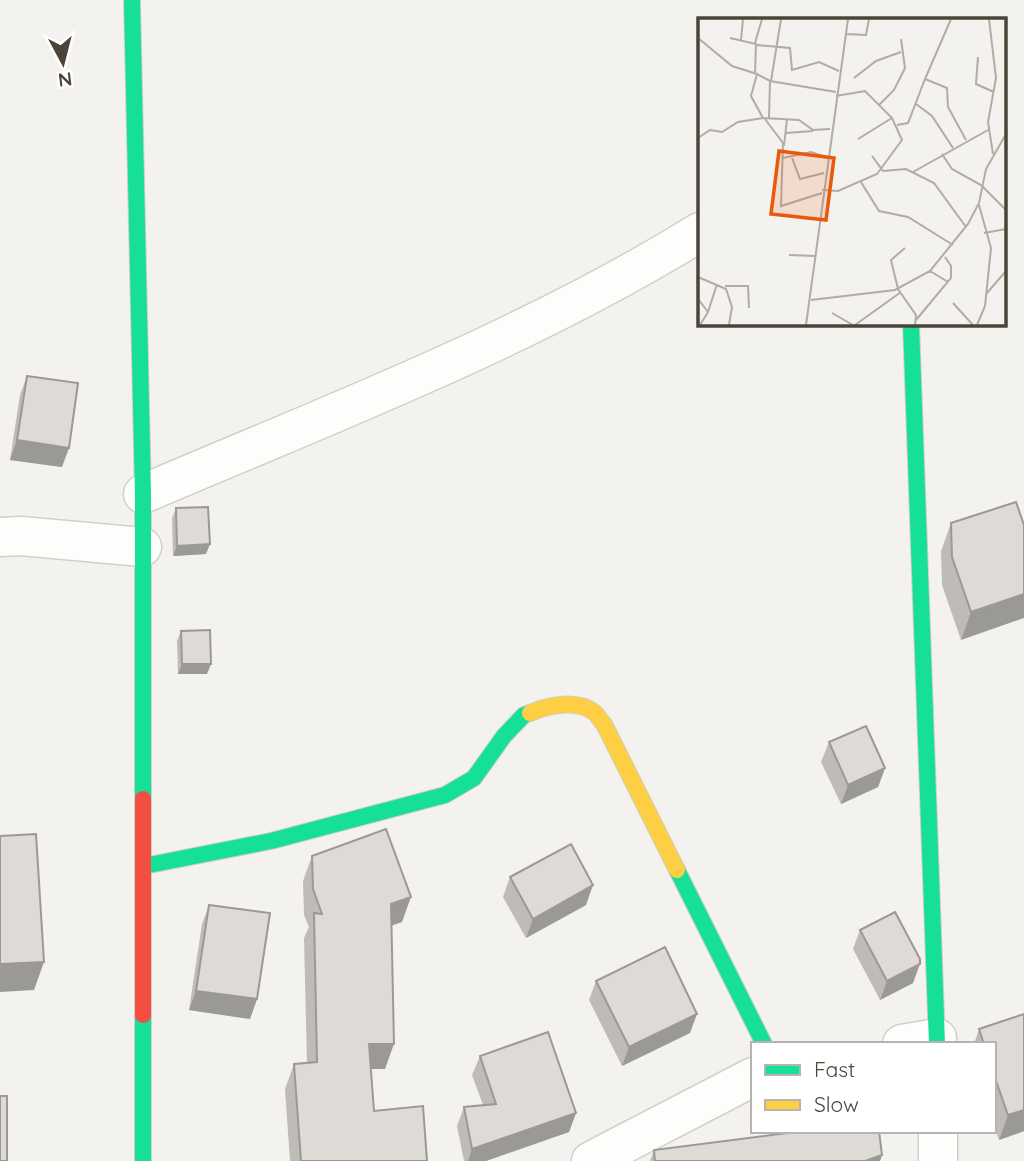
<svg xmlns="http://www.w3.org/2000/svg" width="1024" height="1161" font-family="Quicksand,sans-serif">
<style>
.lines{fill:none;stroke-linecap:round;stroke-linejoin:round}
.street-casing{stroke:#d2d0cb;stroke-width:41}
.fast-casing{stroke:#d3cfc5;stroke-width:18}
.slow-casing{stroke:#d3cfc5;stroke-width:18}
.jam-casing{stroke:#d3cfc5;stroke-width:18}
.street{stroke:#fdfdfc;stroke-width:38}
.fast{stroke:#16e098;stroke-width:16}
.slow{stroke:#ffcf43;stroke-width:16}
.jam{stroke:#f24e42;stroke-width:16}
.wall{fill:#bfbcb8}
.shaded-wall{fill:#9b9996}
.building{fill:#dedbd6;stroke:#9b9996;stroke-width:2}
.inset-road{fill:none;stroke:#b0aca6;stroke-width:2}
.view{fill:#e8590c;fill-opacity:0.15;stroke:#e8590c;stroke-width:3.5}
.inset-edge{fill:none;stroke:#4b4439;stroke-width:3.5}
</style>
<rect width="100%" height="100%" fill="#f4f2ee"/>
<g class="lines">
<defs>
<g id="street">
<path d="M 143,494 C 332,413 525,340 700,232"/>
<path d="M 0,537 L 21,536 L 142,547"/>
<path d="M 902,1044 L 937,1038"/>
<path d="M 938,1131 L 938,1161"/>
<path d="M 591,1161 L 753,1077"/>
</g>
<g id="fast">
<path d="M 132,0 L 143,494 L 143,799"/>
<path d="M 911,324 L 937,1044"/>
<path d="M 144,866 L 271,841 L 445,795 L 474,778 L 504,736 L 524,715 L 530,713"/>
<path d="M 677,870 L 764,1044"/>
<path d="M 143,1015 L 143,1161"/>
</g>
<path id="slow" d="M 530,713 C 548,705 578,699 595,713 C 598,716 602,722 605,726 L 677,870"/>
<path id="jam" d="M 143,799 L 143,1015"/>
</defs>
<use href="#street" class="street-casing"/>
<use href="#fast" class="fast-casing"/>
<use href="#slow" class="slow-casing"/>
<use href="#jam" class="jam-casing"/>
<use href="#street" class="street"/>
<use href="#fast" class="fast"/>
<use href="#slow" class="slow"/>
<use href="#jam" class="jam"/>
</g>
<g class="wall">
<path d="M 27,376 L 62,467 L 10,460 L 20,395 Z"/>
<path d="M 1016,502 L 961,640 L 942,585 L 941,551 L 951,523 Z"/>
<path d="M 176,508 L 206,554 L 173,556 L 172,518 Z"/>
<path d="M 181,631 L 207,674 L 178,674 L 177,641 Z"/>
<path d="M 829,742 L 885,768 L 878,787 L 841,804 L 821,762 Z"/>
<path d="M 312,856 L 402,922 L 392,925 L 385,1069 L 371,1069 L 374,1111 L 427,1161 L 290,1161 L 285,1089 L 294,1064 L 307,1063 L 304,938 L 309,927 L 304,915 L 303,881 Z"/>
<path d="M 510,877 L 586,905 L 526,938 L 503,897 Z"/>
<path d="M 209,905 L 257,999 L 250,1019 L 189,1010 L 202,924 Z"/>
<path d="M 860,930 L 913,983 L 880,1000 L 853,949 Z"/>
<path d="M 596,981 L 690,1033 L 622,1066 L 589,1000 Z"/>
<path d="M 1024,1014 L 1024,1131 L 999,1140 L 994,1126 L 994,1044 L 974,1044 L 979,1029 Z"/>
<path d="M 480,1056 L 576,1113 L 569,1132 L 486,1161 L 464,1161 L 457,1126 L 464,1107 L 483,1105 L 472,1075 Z"/>
<path d="M 654,1150 L 882,1155 L 880,1161 L 650,1161 Z"/>
</g>
<g class="shaded-wall">
<path d="M 17,440 L 69,448 L 62,467 L 10,460 Z"/>
<path d="M 210,544 L 206,554 L 173,556 L 177,546 Z"/>
<path d="M 1024,594 L 1024,618 L 961,640 L 971,612 Z"/>
<path d="M 182,664 L 211,664 L 207,674 L 178,674 Z"/>
<path d="M 885,768 L 878,787 L 841,804 L 848,785 Z"/>
<path d="M 593,885 L 586,905 L 526,938 L 533,919 Z"/>
<path d="M 411,897 L 402,922 L 382,929 L 391,904 Z"/>
<path d="M 44,962 L 34,990 L 0,992 L 0,964 Z"/>
<path d="M 920,964 L 913,983 L 880,1000 L 887,981 Z"/>
<path d="M 196,991 L 257,999 L 250,1019 L 189,1010 Z"/>
<path d="M 697,1014 L 690,1033 L 622,1066 L 629,1047 Z"/>
<path d="M 369,1044 L 394,1044 L 385,1069 L 360,1069 Z"/>
<path d="M 1024,1110 L 1024,1131 L 999,1140 L 1008,1115 Z"/>
<path d="M 576,1113 L 569,1132 L 486,1161 L 468,1161 L 472,1149 Z"/>
<path d="M 882,1155 L 880,1161 L 865,1161 Z"/>
</g>
<g class="building">
<path d="M 27,376 L 78,383 L 69,448 L 17,440 Z"/>
<path d="M 1016,502 L 1024,525 L 1024,594 L 971,612 L 952,557 L 951,523 Z"/>
<path d="M 208,507 L 210,544 L 177,546 L 176,508 Z"/>
<path d="M 210,630 L 211,664 L 182,664 L 181,631 Z"/>
<path d="M 866,726 L 885,768 L 848,785 L 829,742 Z"/>
<path d="M 386,829 L 411,897 L 391,904 L 394,1044 L 369,1044 L 374,1111 L 423,1106 L 427,1161 L 301,1161 L 294,1064 L 317,1062 L 314,913 L 322,914 L 313,889 L 312,856 Z"/>
<path d="M 36,834 L 44,962 L 0,964 L 0,836 Z"/>
<path d="M 571,844 L 593,885 L 533,919 L 510,877 Z"/>
<path d="M 209,905 L 270,913 L 257,999 L 196,991 Z"/>
<path d="M 895,912 L 920,959 L 920,964 L 887,981 L 860,930 Z"/>
<path d="M 665,947 L 697,1014 L 629,1047 L 596,981 Z"/>
<path d="M 1024,1014 L 1024,1110 L 1008,1115 L 994,1075 L 994,1044 L 984,1044 L 979,1029 Z"/>
<path d="M 548,1032 L 576,1113 L 472,1149 L 464,1107 L 496,1104 L 480,1056 Z"/>
<rect x="0" y="1096" width="7" height="65"/>
<path d="M 803,1131 L 879,1131 L 882,1155 L 865,1161 L 655,1161 L 654,1150 Z"/>
</g>
<g transform="translate(698 18)">
<rect width="308" height="308" fill="#f4f2ee"/>
<path class="inset-road" d="M 253,1 L 227,61 L 249,70 L 250,89 L 268,122M 291,1 L 298,60 L 290,104 L 295,136M 148,16 L 168,17 L 171,1M 0,20 L 34,48 L 59,56 L 53,78 L 65,100 L 101,102 L 115,112 L 132,111M 32,20 L 58,26 L 57,55M 43,22 L 45,1M 57,25 L 64,1M 59,27 L 92,30 L 94,52 L 121,44 L 141,53M 280,39 L 278,66 L 296,74M 59,56 L 72,63 L 138,74M 156,60 L 178,43 L 203,34M 73,63 L 83,1M 218,86 L 234,98 L 255,130M 181,87 L 196,72 L 207,50 L 203,21M 71,100 L 72,63M 67,101 L 85,125 L 83,188 L 124,175M 199,107 L 210,105 L 227,61M 88,115 L 115,113M 0,120 L 12,112 L 24,114 L 40,104 L 65,100M 160,121 L 194,100M 86,128 L 89,101M 244,136 L 254,151 L 283,167 L 308,192M 174,138 L 185,153 L 208,151 L 236,165 L 268,209M 85,140 L 113,134 L 128,139M 94,140 L 102,161 L 126,155M 215,154 L 290,112M 163,164 L 181,193 L 210,199 L 255,227M 124,172 L 140,173 L 179,156 L 204,122 L 194,100 L 167,73 L 138,78M 286,215 L 308,211M 207,230 L 193,242 L 200,271 L 218,297 L 217,307M 91,237 L 118,238M 232,253 L 250,264M 0,259 L 28,271 L 34,289 L 31,307M 27,268 L 50,268 L 51,290M 289,275 L 308,253M 0,281 L 10,294 L 2,307M 113,282 L 197,272 L 232,253 L 270,206 L 281,185 L 288,151 L 308,116M 255,285 L 275,307M 10,294 L 19,266M 134,295 L 155,307M 218,302 L 253,260 L 253,248 L 247,239M 108,307 L 150,1M 157,307 L 203,274M 279,307 L 287,288 L 293,230 L 281,187"/>
<path class="view" d="M 81,133 L 136,140 L 128,202 L 73,196 Z"/>
<rect width="308" height="308" class="inset-edge"/>
</g>
<rect x="751" y="1042" width="245" height="91" fill="#ffffff" stroke="#b7b4b0" stroke-width="2"/>
<rect x="765" y="1065" width="35" height="10" fill="#16e098" stroke="#b7b4b0" stroke-width="2"/>
<text x="814" y="1077" font-size="21" fill="#4b4439">Fast</text>
<rect x="765" y="1100" width="35" height="10" fill="#ffcf43" stroke="#b7b4b0" stroke-width="2"/>
<text x="814" y="1112" font-size="21" fill="#4b4439">Slow</text>
<g transform="translate(63 63) rotate(173)" stroke="#ffffff" stroke-width="5" paint-order="stroke">
<path d="M0-5L12 26L0 18L-12 26Z" fill="#4b4439"/>
<text y="-10" font-size="19" font-weight="bold" text-anchor="middle" fill="#4b4439">N</text>
</g>
</svg>
